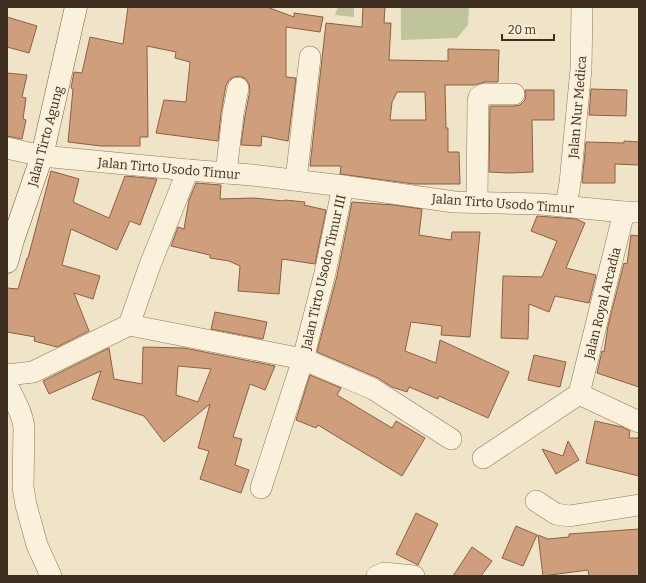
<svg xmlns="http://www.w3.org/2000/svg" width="646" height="583" font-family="Bitter,serif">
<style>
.cemetery{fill:#bfc49a}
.building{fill:#cf9f7d;stroke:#8d5f41;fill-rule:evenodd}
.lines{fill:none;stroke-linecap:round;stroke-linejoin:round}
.minor-casing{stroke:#8d765c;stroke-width:22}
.secondary-casing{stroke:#6f573f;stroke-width:23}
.minor{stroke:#faf1dc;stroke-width:21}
.secondary{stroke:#faf1dc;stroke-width:22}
.labels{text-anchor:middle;stroke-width:3;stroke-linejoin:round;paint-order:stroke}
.street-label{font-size:13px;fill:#3d2e20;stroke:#f7eed8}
</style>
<rect width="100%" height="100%" fill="#f0e4c8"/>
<g class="cemetery">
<path d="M 338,7 L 354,7 L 354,17 L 335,15 Z"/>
<path d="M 401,7 L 469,7 L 468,25 L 457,38 L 401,40 Z"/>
</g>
<g class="building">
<path d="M 128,7 L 267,7 L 294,17 L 294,13 L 323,17 L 320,32 L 286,27 L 286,77 L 296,78 L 288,141 L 262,136 L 261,146 L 241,145 L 245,116 L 250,90 L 249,84 L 246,79 L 240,76 L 234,77 L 229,80 L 226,85 L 221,113 L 218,141 L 156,133 L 164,100 L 186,102 L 190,62 L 175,58 L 176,52 L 147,46 L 148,137 L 140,137 L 140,146 L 101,146 L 68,142 L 73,89 L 71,88 L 74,72 L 82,73 L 90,37 L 123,44 Z"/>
<path d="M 363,7 L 385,7 L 384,23 L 391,23 L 389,60 L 448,61 L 448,49 L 499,50 L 498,82 L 485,82 L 475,85 L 445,85 L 446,128 L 448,128 L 448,152 L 459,152 L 460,184 L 414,184 L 340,174 L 341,166 L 310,166 L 326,23 L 362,27 ZM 397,92 L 425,92 L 426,120 L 390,120 L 392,102 Z"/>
<path d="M 7,17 L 37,26 L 29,53 L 7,47 Z"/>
<path d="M 7,73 L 27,75 L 22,97 L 26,98 L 23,119 L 26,120 L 22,139 L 7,136 Z"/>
<path d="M 591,89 L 627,90 L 626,116 L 589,115 Z"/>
<path d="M 525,90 L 554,90 L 554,120 L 532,120 L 533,172 L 509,173 L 489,172 L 490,106 L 514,106 L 520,105 L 525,100 L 526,94 Z"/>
<path d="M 624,141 L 639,142 L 639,165 L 615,164 L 615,183 L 582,183 L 586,142 L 624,143 Z"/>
<path d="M 51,171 L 79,179 L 73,202 L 109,218 L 125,176 L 157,179 L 140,225 L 130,221 L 117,250 L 71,229 L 62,265 L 100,276 L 93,299 L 74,293 L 89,331 L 57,347 L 34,341 L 35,337 L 7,332 L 7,288 L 18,289 L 27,258 L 28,258 Z"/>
<path d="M 196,183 L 221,185 L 220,199 L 254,198 L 284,201 L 285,200 L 305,202 L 304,205 L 326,210 L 315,264 L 282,259 L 279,294 L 238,291 L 240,266 L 229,261 L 210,258 L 210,255 L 171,246 L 178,227 L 184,229 L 189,200 Z"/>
<path d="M 352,202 L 394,205 L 422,209 L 419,235 L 451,240 L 452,232 L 480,232 L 470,337 L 441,335 L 442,326 L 411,322 L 405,351 L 436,363 L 440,340 L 509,372 L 488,418 L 439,396 L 438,399 L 409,387 L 407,392 L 392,387 L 378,378 L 317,352 L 337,276 Z"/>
<path d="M 537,216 L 576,219 L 585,223 L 566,268 L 596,275 L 589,303 L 555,296 L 549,312 L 529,304 L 528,339 L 501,338 L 503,276 L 542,277 L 557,241 L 531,231 Z"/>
<path d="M 631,235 L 639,236 L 639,387 L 597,373 L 602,351 L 604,352 L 608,326 L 624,263 L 627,264 Z"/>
<path d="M 215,312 L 267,322 L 263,339 L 211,329 Z"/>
<path d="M 143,347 L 184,348 L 275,366 L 265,390 L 250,384 L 233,437 L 242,439 L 235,465 L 249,470 L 241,493 L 200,479 L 209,451 L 198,448 L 210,404 L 164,442 L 144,416 L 92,399 L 101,371 L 49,394 L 43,381 L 109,348 L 114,379 L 142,384 ZM 178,366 L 211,369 L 198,402 L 176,395 Z"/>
<path d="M 534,355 L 566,362 L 560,387 L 528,380 Z"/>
<path d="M 310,375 L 341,388 L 337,395 L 392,428 L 396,421 L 425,438 L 402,476 L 318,425 L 316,428 L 296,420 Z"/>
<path d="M 595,421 L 622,427 L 630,431 L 629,438 L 639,438 L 639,476 L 586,463 Z"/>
<path d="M 568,441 L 579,460 L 556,474 L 542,449 L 563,456 Z"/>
<path d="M 416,513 L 438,524 L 418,565 L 396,554 Z"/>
<path d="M 516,526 L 537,535 L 523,566 L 502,558 Z"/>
<path d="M 639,529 L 639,576 L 589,576 L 588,570 L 543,576 L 538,535 L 548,539 L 569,537 L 569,534 Z"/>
<path d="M 472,547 L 492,561 L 481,576 L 453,576 Z"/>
</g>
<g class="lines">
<defs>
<g id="minor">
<path d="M 7,148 L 42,156 L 188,170 L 252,175 L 343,186 L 454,202 L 541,204 L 624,212 L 639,212"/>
<path d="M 226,173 L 233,114 L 238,88"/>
<path d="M 296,180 L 310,57"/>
<path d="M 477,202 L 478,102 L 479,97 L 485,94 L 514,94"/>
<path d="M 566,206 L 570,183 L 581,69 L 582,7"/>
<path d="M 129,325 L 150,265 L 188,170"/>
<path d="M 7,375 L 33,372 L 129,325 L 303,359 L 373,389 L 451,439"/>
<path d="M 7,385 C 14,399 22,412 24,427 L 23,487 L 26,505 L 37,545 L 51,576"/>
<path d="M 579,394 L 639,422"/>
<path d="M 483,458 L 579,394 L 624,212"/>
<path d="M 261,488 L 303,359 L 325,273 L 343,186"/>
<path d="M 536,501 L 556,514 L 569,516 L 639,505"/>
<path d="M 377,576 L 384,573 L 414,576"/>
</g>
<path id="secondary" d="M 7,262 L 13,240 L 42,156 L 76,7"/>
</defs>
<use href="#minor" class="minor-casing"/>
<use href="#secondary" class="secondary-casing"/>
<use href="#minor" class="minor"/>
<use href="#secondary" class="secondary"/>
</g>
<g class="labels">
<g class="street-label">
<text transform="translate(577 107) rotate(-85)" y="5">Jalan Nur Medica</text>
<text transform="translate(45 136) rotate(-75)" y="5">Jalan Tirto Agung</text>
<text transform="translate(169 168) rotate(5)" y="5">Jalan Tirto Usodo Timur</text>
<text transform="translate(503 203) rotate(4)" y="5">Jalan Tirto Usodo Timur</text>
<text transform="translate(323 272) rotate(-77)" y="5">Jalan Tirto Usodo Timur III</text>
<text transform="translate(602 303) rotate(-76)" y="5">Jalan Royal Arcadia</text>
</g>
</g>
<rect width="646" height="583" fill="none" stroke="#3d2e20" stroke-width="16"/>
<path d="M502 34v6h52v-6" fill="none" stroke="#3d2e20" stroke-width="2"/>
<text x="508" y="34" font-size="12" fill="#3d2e20" stroke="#f7eed8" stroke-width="3" paint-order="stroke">20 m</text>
</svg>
